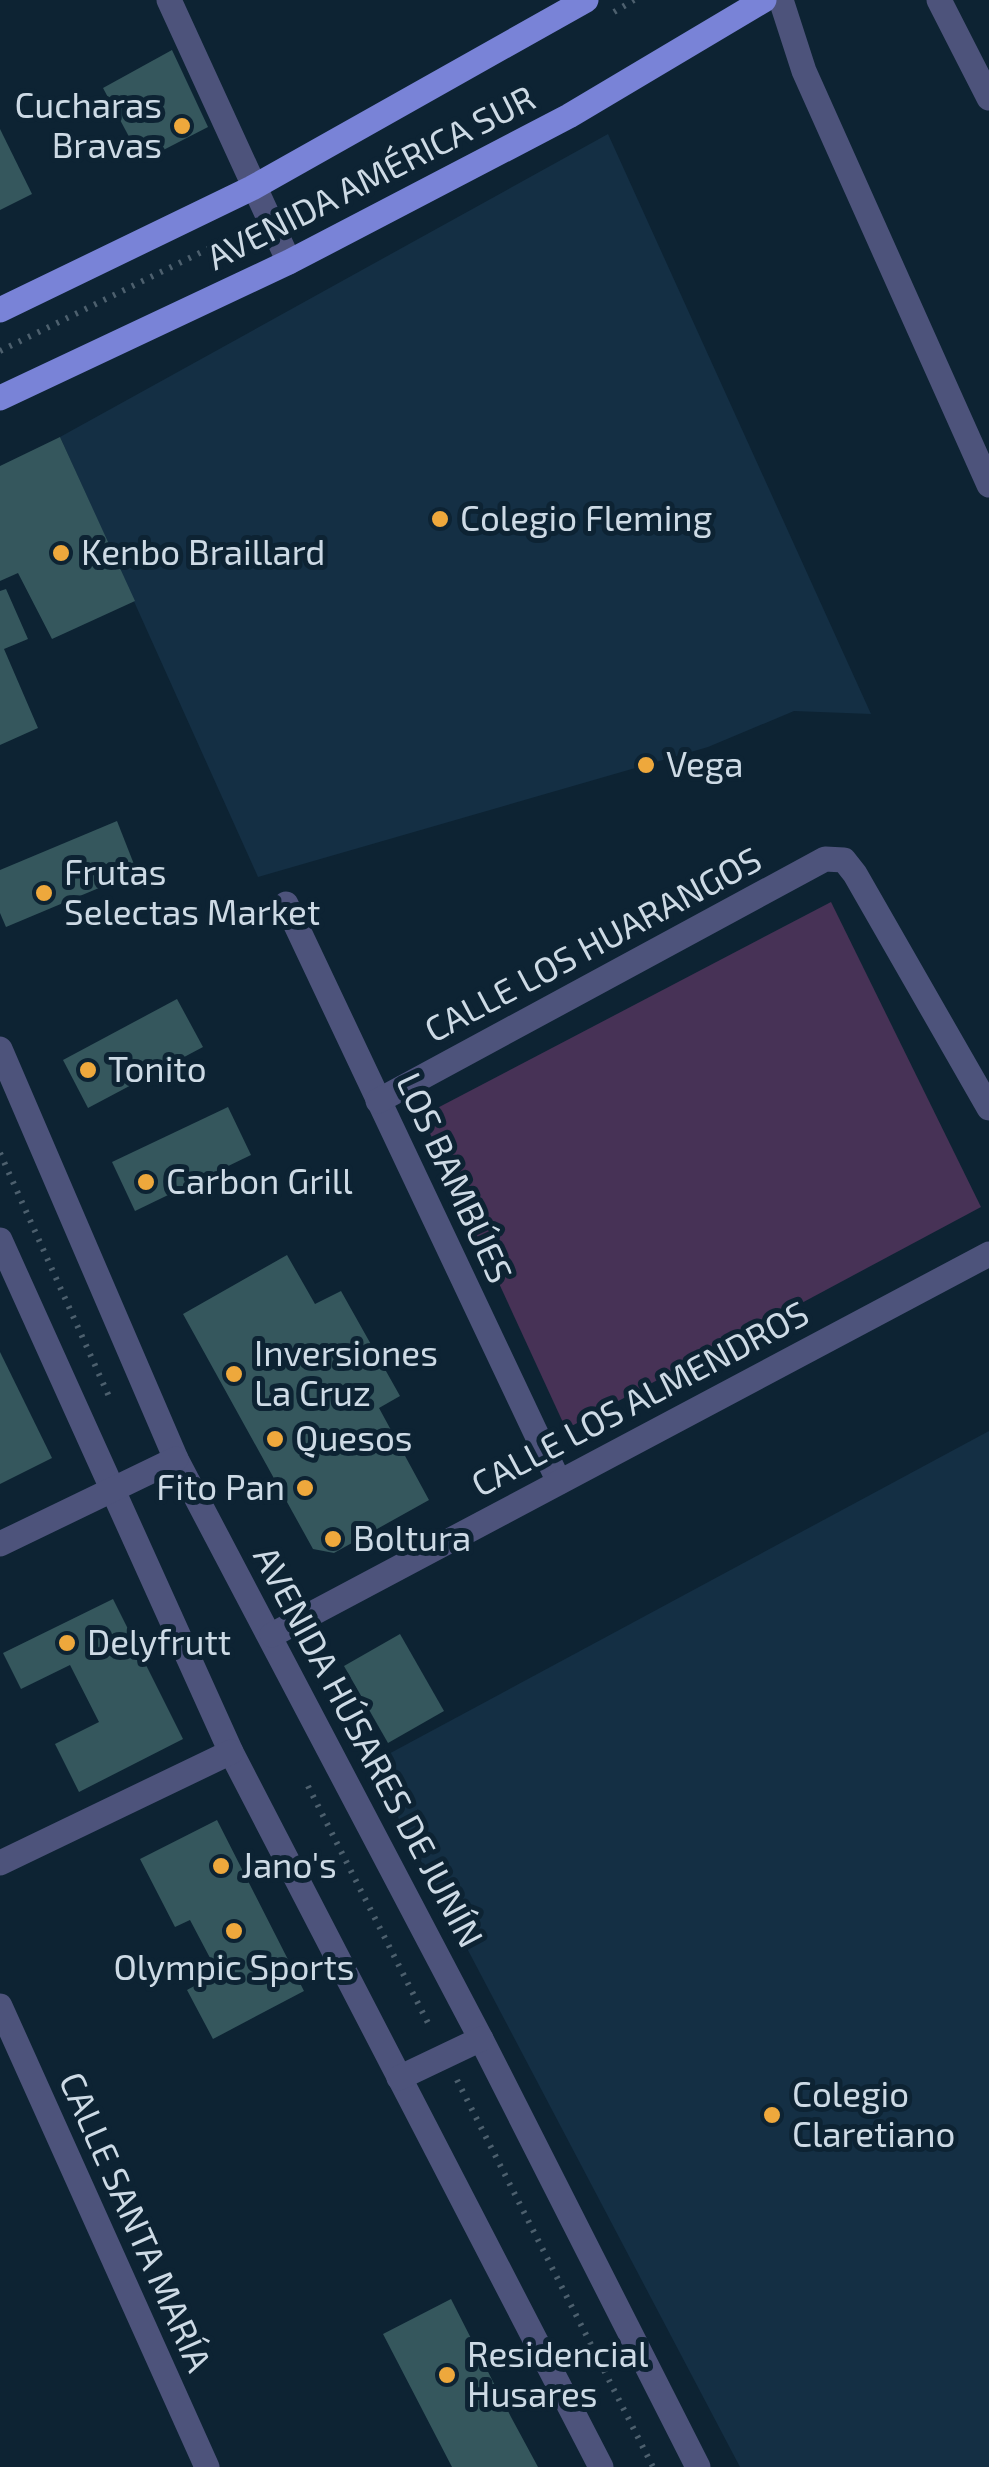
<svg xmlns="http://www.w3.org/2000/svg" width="989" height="2467" font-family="'Exo 2',sans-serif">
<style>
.built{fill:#142f44}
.green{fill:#473256}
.building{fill:#35575d}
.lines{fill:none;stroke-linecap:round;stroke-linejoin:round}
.path{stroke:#4d606e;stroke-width:6;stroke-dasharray:2.5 8;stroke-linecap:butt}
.minor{stroke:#4d537b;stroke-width:25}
.major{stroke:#7983d7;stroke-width:25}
.poi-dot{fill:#eea83c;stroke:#0d2333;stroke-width:4}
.labels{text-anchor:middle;stroke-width:10;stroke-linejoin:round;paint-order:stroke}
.poi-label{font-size:35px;fill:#cddae5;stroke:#0d2333;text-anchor:start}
.street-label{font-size:35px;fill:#cddae5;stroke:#0d2333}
</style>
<rect width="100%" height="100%" fill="#0d2333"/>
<g class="built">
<path d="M 608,134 L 871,714 L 794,711 L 708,747 L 258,877 L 60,437 Z"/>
<path d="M 989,1431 L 989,2467 L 740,2467 L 370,1764 Z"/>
</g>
<path class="green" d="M 831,902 L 981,1207 L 566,1429 L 422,1116 Z"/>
<g class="building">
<path d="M 172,50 L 208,127 L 142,161 L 103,88 Z"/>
<path d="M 0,129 L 32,194 L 0,210 Z"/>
<path d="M 60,437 L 135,601 L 52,639 L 18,573 L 0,581 L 0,466 Z"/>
<path d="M 6,589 L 28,639 L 4,649 L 38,728 L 0,745 L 0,591 Z"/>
<path d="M 117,821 L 137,872 L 6,927 L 0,913 L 0,870 Z"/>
<path d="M 177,999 L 203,1047 L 88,1108 L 63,1060 Z"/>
<path d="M 228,1107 L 251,1155 L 135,1211 L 112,1162 Z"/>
<path d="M 287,1255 L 315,1304 L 341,1291 L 400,1396 L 379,1408 L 429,1500 L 334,1553 L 313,1549 L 183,1314 Z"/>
<path d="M 0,1352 L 52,1458 L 0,1484 Z"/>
<path d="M 113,1599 L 183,1739 L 79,1792 L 55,1744 L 99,1722 L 70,1665 L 21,1689 L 3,1653 Z"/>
<path d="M 400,1634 L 444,1711 L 388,1743 L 344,1666 Z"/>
<path d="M 217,1820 L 304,1991 L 213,2039 L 187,1990 L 218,1973 L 190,1920 L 175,1927 L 140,1859 Z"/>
<path d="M 451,2299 L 511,2417 L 538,2467 L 452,2467 L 383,2334 Z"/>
</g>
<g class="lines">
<g class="path">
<path d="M 614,12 L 634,0"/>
<path d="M 0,351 L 220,243"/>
<path d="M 0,1153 L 111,1401"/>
<path d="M 308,1786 L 431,2029"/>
<path d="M 457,2080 L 653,2467"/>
</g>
<g class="minor">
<path d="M 169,0 L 289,262"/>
<path d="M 781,0 L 804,71 L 989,485"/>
<path d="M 939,0 L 989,98"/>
<path d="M 286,904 L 559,1482"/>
<path d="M 0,1049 L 176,1459 L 481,2039 L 698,2467"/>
<path d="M 378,1101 L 825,859 L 844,860 L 855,874 L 989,1108"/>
<path d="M 0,1240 L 231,1752 L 601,2467"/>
<path d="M 0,1544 L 176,1459"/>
<path d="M 272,1635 L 989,1254"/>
<path d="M 0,1863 L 231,1752"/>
<path d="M 0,2006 L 207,2467"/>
<path d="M 399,2078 L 481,2039"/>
</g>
<g class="major">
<path d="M 0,310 L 252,188 L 586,0"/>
<path d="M 0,398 L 289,262 L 569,116 L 764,0"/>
</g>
</g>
<g class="poi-dot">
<circle cx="182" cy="126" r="10"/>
<circle cx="440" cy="519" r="10"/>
<circle cx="61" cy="553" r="10"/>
<circle cx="646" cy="765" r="10"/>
<circle cx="44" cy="893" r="10"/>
<circle cx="88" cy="1070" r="10"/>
<circle cx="146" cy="1182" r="10"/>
<circle cx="234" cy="1374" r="10"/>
<circle cx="275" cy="1439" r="10"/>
<circle cx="305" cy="1488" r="10"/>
<circle cx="333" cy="1539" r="10"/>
<circle cx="67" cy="1643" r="10"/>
<circle cx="221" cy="1866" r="10"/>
<circle cx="234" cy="1931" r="10"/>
<circle cx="772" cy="2115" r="10"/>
<circle cx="447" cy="2375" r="10"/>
</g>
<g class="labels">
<g class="poi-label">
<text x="162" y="118" text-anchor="end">Cucharas<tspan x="162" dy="40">Bravas</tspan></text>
<text x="460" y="531">Colegio Fleming</text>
<text x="81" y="565">Kenbo Braillard</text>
<text x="666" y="777">Vega</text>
<text x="64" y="885">Frutas<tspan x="64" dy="40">Selectas Market</tspan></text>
<text x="108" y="1082">Tonito</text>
<text x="166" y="1194">Carbon Grill</text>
<text x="254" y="1366">Inversiones<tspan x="254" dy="40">La Cruz</tspan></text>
<text x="295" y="1451">Quesos</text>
<text x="285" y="1500" text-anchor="end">Fito Pan</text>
<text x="353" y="1551">Boltura</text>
<text x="87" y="1655">Delyfrutt</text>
<text x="241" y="1878">Jano's</text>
<text x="234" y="1980" text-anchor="middle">Olympic Sports</text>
<text x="792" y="2107">Colegio<tspan x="792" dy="40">Claretiano</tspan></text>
<text x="467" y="2367">Residencial<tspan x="467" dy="40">Husares</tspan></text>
</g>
<g class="street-label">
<text transform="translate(371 178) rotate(-27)" y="12">AVENIDA AMÉRICA SUR</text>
<text transform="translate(593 945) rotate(-28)" y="12">CALLE LOS HUARANGOS</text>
<text transform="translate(454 1178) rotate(65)" y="12">LOS BAMBÚES</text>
<text transform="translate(640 1399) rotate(-28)" y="12">CALLE LOS ALMENDROS</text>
<text transform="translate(368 1747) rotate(62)" y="12">AVENIDA HÚSARES DE JUNÍN</text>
<text transform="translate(135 2222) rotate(66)" y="12">CALLE SANTA MARÍA</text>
</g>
</g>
</svg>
